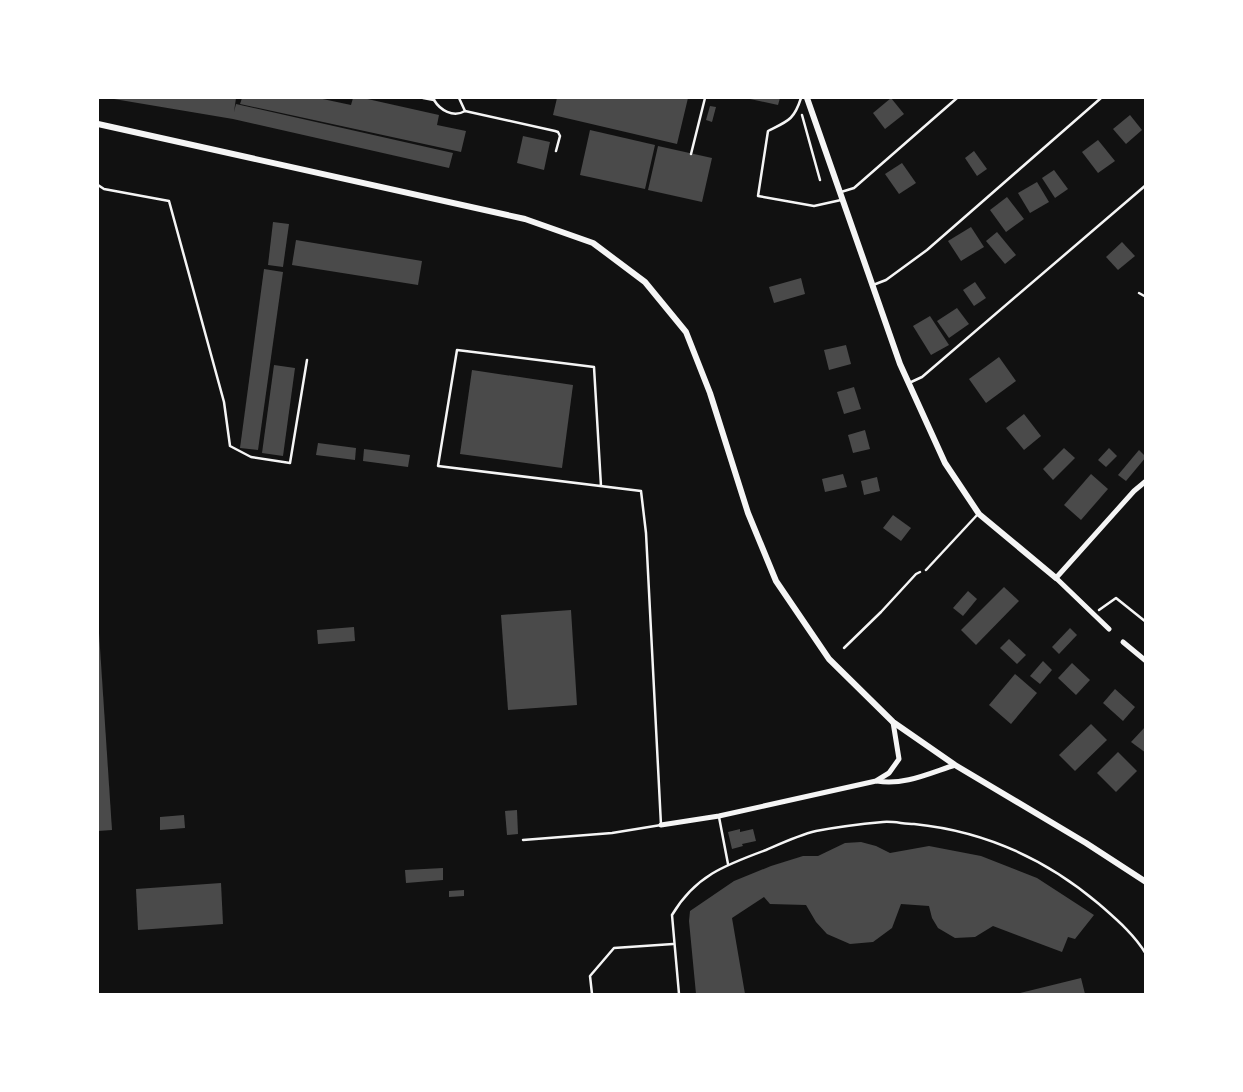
<svg xmlns="http://www.w3.org/2000/svg" width="1243" height="1092" font-family="Merriweather,serif">
<style>
.building{fill:#4a4a4a}
.lines{fill:none;stroke-linecap:round;stroke-linejoin:round}
.path{stroke:#f5f5f5;stroke-width:2.5}
.service{stroke:#f5f5f5;stroke-width:2.5}
.minor{stroke:#f5f5f5;stroke-width:5}
.tertiary{stroke:#f5f5f5;stroke-width:6}
</style>
<rect width="100%" height="100%" fill="#111"/>
<g class="building">
<path d="M 242,98 L 318,98 L 351,105 L 353,98 L 363,98 L 439,115 L 437,125 L 466,131 L 461,152 L 240,104 Z"/>
<path d="M 557,98 L 575,99 L 688,98 L 677,144 L 553,115 Z"/>
<path d="M 750,98 L 780,98 L 778,105 L 750,99 Z"/>
<path d="M 891,98 L 904,114 L 885,129 L 873,113 Z"/>
<path d="M 114,99 L 236,98 L 234,112 L 236,104 L 453,153 L 449,168 L 233,119 Z"/>
<path d="M 710,106 L 716,107 L 712,122 L 706,120 Z"/>
<path d="M 1130,115 L 1142,130 L 1126,144 L 1113,129 Z"/>
<path d="M 590,130 L 655,145 L 645,189 L 580,175 Z"/>
<path d="M 523,136 L 550,142 L 544,170 L 517,163 Z"/>
<path d="M 1098,140 L 1115,161 L 1098,173 L 1082,152 Z"/>
<path d="M 658,146 L 712,158 L 702,202 L 648,190 Z"/>
<path d="M 974,151 L 987,169 L 977,176 L 965,158 Z"/>
<path d="M 902,163 L 916,183 L 899,194 L 885,174 Z"/>
<path d="M 1054,170 L 1068,189 L 1055,198 L 1042,178 Z"/>
<path d="M 1037,182 L 1049,202 L 1030,213 L 1018,193 Z"/>
<path d="M 1007,197 L 1024,219 L 1006,232 L 990,210 Z"/>
<path d="M 273,222 L 289,224 L 283,267 L 268,265 Z"/>
<path d="M 971,227 L 984,247 L 961,261 L 948,241 Z"/>
<path d="M 997,232 L 1016,255 L 1005,264 L 986,241 Z"/>
<path d="M 296,240 L 422,261 L 418,285 L 292,265 Z"/>
<path d="M 1122,242 L 1135,256 L 1118,270 L 1106,257 Z"/>
<path d="M 264,269 L 283,272 L 258,450 L 240,448 Z"/>
<path d="M 801,278 L 805,294 L 774,303 L 769,287 Z"/>
<path d="M 975,282 L 986,298 L 974,306 L 963,290 Z"/>
<path d="M 957,308 L 969,324 L 949,338 L 937,321 Z"/>
<path d="M 930,316 L 949,345 L 931,355 L 913,326 Z"/>
<path d="M 846,345 L 851,364 L 829,370 L 824,350 Z"/>
<path d="M 999,357 L 1016,381 L 986,403 L 969,379 Z"/>
<path d="M 274,365 L 295,368 L 283,456 L 262,453 Z"/>
<path d="M 472,370 L 573,385 L 562,468 L 460,454 Z"/>
<path d="M 854,387 L 861,409 L 844,414 L 837,392 Z"/>
<path d="M 1024,414 L 1041,436 L 1024,450 L 1006,428 Z"/>
<path d="M 865,430 L 870,449 L 853,453 L 848,435 Z"/>
<path d="M 318,443 L 356,448 L 355,460 L 316,455 Z"/>
<path d="M 1064,448 L 1075,458 L 1053,480 L 1043,469 Z"/>
<path d="M 1109,448 L 1117,456 L 1106,467 L 1098,460 Z"/>
<path d="M 364,449 L 410,455 L 408,467 L 363,461 Z"/>
<path d="M 1139,450 L 1146,457 L 1126,481 L 1118,475 Z"/>
<path d="M 843,474 L 847,487 L 825,492 L 822,479 Z"/>
<path d="M 1091,474 L 1108,489 L 1081,520 L 1064,505 Z"/>
<path d="M 877,477 L 880,491 L 864,495 L 861,481 Z"/>
<path d="M 893,515 L 911,528 L 901,541 L 883,528 Z"/>
<path d="M 1004,587 L 1019,601 L 976,645 L 961,630 Z"/>
<path d="M 968,591 L 977,599 L 963,616 L 953,608 Z"/>
<path d="M 571,610 L 577,705 L 508,710 L 501,615 Z"/>
<path d="M 354,627 L 355,641 L 318,644 L 317,630 Z"/>
<path d="M 1070,628 L 1077,635 L 1059,654 L 1052,647 Z"/>
<path d="M 98,633 L 99,633 L 112,830 L 98,831 Z"/>
<path d="M 1009,639 L 1026,655 L 1017,664 L 1000,648 Z"/>
<path d="M 1043,661 L 1052,670 L 1040,684 L 1030,676 Z"/>
<path d="M 1072,663 L 1090,680 L 1076,695 L 1058,678 Z"/>
<path d="M 1015,674 L 1037,693 L 1011,724 L 989,705 Z"/>
<path d="M 1115,689 L 1135,707 L 1123,721 L 1103,703 Z"/>
<path d="M 1091,724 L 1107,740 L 1075,771 L 1059,755 Z"/>
<path d="M 1146,726 L 1146,753 L 1131,742 Z"/>
<path d="M 1118,752 L 1137,771 L 1116,792 L 1097,773 Z"/>
<path d="M 517,810 L 518,834 L 507,835 L 505,811 Z"/>
<path d="M 184,815 L 185,828 L 160,830 L 160,817 Z"/>
<path d="M 740,829 L 740,832 L 753,829 L 756,841 L 742,844 L 743,846 L 732,849 L 728,832 Z"/>
<path d="M 861,842 L 876,846 L 890,853 L 929,846 L 981,856 L 1037,878 L 1094,915 L 1075,939 L 1068,937 L 1062,952 L 993,926 L 975,937 L 955,938 L 938,928 L 932,918 L 929,906 L 901,904 L 892,928 L 873,942 L 850,944 L 827,934 L 816,922 L 806,905 L 770,904 L 764,897 L 732,918 L 745,994 L 696,994 L 689,921 L 690,911 L 734,881 L 771,866 L 803,856 L 818,856 L 845,843 Z"/>
<path d="M 443,868 L 443,880 L 406,883 L 405,870 Z"/>
<path d="M 221,883 L 223,924 L 138,930 L 136,889 Z"/>
<path d="M 464,890 L 464,896 L 449,897 L 449,891 Z"/>
<path d="M 1081,978 L 1085,994 L 1016,994 Z"/>
</g>
<g class="lines">
<g class="path">
<path d="M 802,115 L 820,180"/>
<path d="M 1099,610 L 1116,598 L 1146,622"/>
<path d="M 844,648 L 881,612 L 916,574 L 920,572"/>
</g>
<g class="service">
<path d="M 423,98 L 434,100 L 434,98"/>
<path d="M 459,98 L 465,111"/>
<path d="M 801,98 C 794,120 788,121 768,131 L 758,196 L 814,206 L 841,200"/>
<path d="M 434,100 C 440,110 453,118 465,111 L 555,131 L 558,132 L 560,136 L 556,151"/>
<path d="M 691,154 L 705,98"/>
<path d="M 98,185 L 104,189 L 169,201 L 224,402 L 230,446 L 251,457 L 290,463 L 307,360"/>
<path d="M 841,192 L 854,188 L 957,98"/>
<path d="M 873,285 L 886,280 L 927,250 L 1101,98"/>
<path d="M 1139,293 L 1146,297"/>
<path d="M 909,383 L 922,377 L 1146,185"/>
<path d="M 926,570 L 978,514"/>
<path d="M 719,817 L 728,864"/>
<path d="M 523,840 L 612,833 L 661,825 L 646,533 L 641,491 L 438,466 L 457,350 L 594,367 L 601,486"/>
<path d="M 592,994 L 590,976 L 614,948 L 673,944"/>
<path d="M 679,994 L 672,915 C 695,876 725,865 766,850 C 782,843 799,835 816,831 C 837,827 861,824 883,822 C 893,821 904,824 914,824 C 983,831 1046,859 1099,904 C 1116,919 1134,934 1146,954"/>
</g>
<g class="minor">
<path d="M 1109,629 L 1056,578 L 1134,491 L 1146,481"/>
<path d="M 1123,642 L 1146,661"/>
<path d="M 877,781 C 903,786 930,773 955,765"/>
<path d="M 661,825 L 719,816 L 876,781 L 889,773 L 899,759 L 893,722"/>
</g>
<g class="tertiary">
<path d="M 807,98 L 900,364 L 945,463 L 979,514 L 1056,578"/>
<path d="M 98,124 L 525,219 L 593,243 L 645,282 L 686,332 L 710,393 L 748,513 L 776,581 L 829,659 L 893,722 L 955,765 L 1086,843 L 1146,882"/>
</g>
</g>
<rect width="1243" height="1092" fill="none" stroke="#ffffff" stroke-width="198"/>
</svg>
